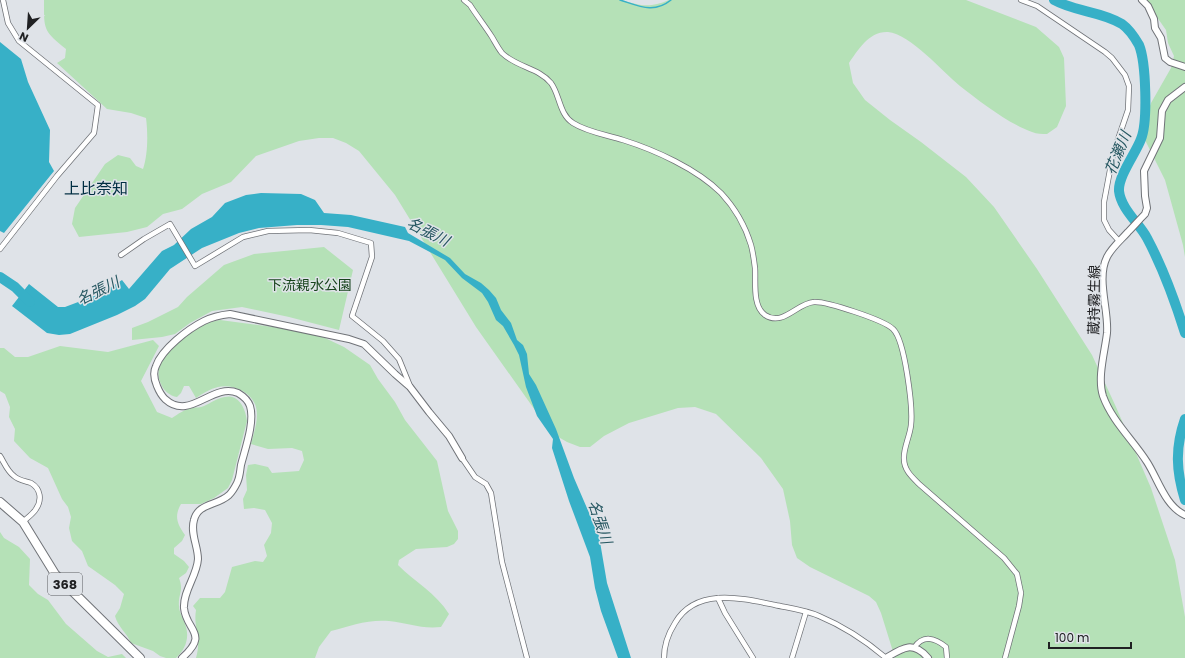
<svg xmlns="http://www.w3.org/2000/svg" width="1185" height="658" font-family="Poppins,'Noto Sans JP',sans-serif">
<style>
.green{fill:#b5e1b7}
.water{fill:#37b0c7}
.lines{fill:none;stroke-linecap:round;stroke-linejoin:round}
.stream{stroke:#37b0c7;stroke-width:1.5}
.river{stroke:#37b0c7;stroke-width:10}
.street-casing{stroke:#707378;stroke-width:6}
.secondary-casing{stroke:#707378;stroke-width:8}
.highway-casing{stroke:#707378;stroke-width:10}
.street{stroke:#fff;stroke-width:4.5}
.secondary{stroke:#fff;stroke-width:6}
.highway{stroke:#fff;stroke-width:8}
.labels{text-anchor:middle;stroke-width:3;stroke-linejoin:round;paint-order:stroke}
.shield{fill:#dfe3e8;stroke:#595b5e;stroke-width:1}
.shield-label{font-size:13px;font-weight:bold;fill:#202123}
.park-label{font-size:14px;fill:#17441c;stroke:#dfe3e8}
.street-label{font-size:14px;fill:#202123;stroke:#dfe3e8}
.water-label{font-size:15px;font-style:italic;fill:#265761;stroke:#dfe3e8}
.quarter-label{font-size:16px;fill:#002e42;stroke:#dfe3e8}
</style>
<rect width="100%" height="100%" fill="#dfe3e8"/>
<g class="green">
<path d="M 44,0 L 621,0 C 641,6 650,8 669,0 L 966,0 L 1036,27 L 1059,47 L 1064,58 L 1066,106 L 1057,127 L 1047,134 C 1042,134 1037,134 1032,132 C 1009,124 979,101 960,86 C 943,72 910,34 888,32 C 869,31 858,50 849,63 L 853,83 L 865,100 L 890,120 L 921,142 L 966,177 L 994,207 L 1037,269 L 1092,355 L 1116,407 L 1151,488 L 1175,560 L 1185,617 L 1185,658 L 895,658 L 881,613 L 876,602 L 869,596 L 810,567 L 797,558 L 792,545 L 790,521 L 783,489 L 761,458 L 716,414 L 695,407 L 678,408 L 629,423 L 604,436 L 590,447 L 580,447 L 567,442 L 555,435 L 537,413 L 476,327 L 395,195 L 359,151 L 346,143 L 333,138 L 319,138 L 299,141 L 256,156 L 231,182 L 202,194 L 182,209 L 163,214 L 147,227 L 127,232 L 79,237 L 72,224 L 75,208 L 105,164 L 118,155 L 130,158 L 136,166 L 143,169 C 148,155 148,133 146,118 L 131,113 L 107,109 L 57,63 L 65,58 L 66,49 C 43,30 44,30 44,0 Z"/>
<path d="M 1145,0 L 1185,0 L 1185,257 L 1183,245 L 1165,180 L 1144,138 L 1143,126 L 1151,103 L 1171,68 L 1174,56 L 1168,43 L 1166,30 Z"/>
<path d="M 324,247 L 353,270 L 339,330 L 289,317 L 242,307 L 212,311 L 190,323 L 175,334 L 162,337 L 132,340 L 132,328 L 148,322 L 178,307 L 187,297 L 224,265 L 254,254 Z"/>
<path d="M 220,320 L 304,331 L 325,338 L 344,347 L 370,365 L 378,379 L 395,402 L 405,420 L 437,461 L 448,511 L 458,531 L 458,539 L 454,544 L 447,547 L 416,549 L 399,560 L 398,565 C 415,582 436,593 449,614 L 441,627 C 420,629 408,623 389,621 C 369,619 349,626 331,631 L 319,647 L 315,658 L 196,658 C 202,637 193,628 196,610 L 193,606 L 200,598 L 220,598 L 225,592 L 232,567 L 255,561 L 263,562 L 267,556 L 264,545 L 271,533 L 272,523 L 265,510 L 254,508 L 244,509 L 243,499 L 247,490 L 246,475 L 248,465 L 255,464 L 268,467 L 272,473 L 299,471 L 304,460 L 302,451 L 292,448 L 268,449 L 251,444 C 254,432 260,417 255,404 C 249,391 232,384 218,387 C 210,389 203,393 196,398 L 189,386 L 184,386 L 181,393 L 177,397 C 170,396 163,390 161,384 C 157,376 158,367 162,360 C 169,348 195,328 208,323 C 212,321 216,321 220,320 Z"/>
<path d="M 153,340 L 159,346 L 141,381 L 157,412 L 172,418 C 178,414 185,409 192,408 C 196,407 200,408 204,406 C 211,403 217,398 225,397 C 239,393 246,410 247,421 L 232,480 L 228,488 L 214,498 L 201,504 L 181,504 C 174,516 177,524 185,535 L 182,541 L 174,548 L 174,554 L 184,561 L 189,567 L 186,573 L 179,578 C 184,591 178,594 179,606 C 179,612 183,618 185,624 C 190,637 186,649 176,658 L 166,658 L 160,656 L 153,651 L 131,643 C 127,633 118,627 115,616 L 120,608 L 124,594 L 115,585 L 88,566 L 82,551 L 72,541 L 69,528 L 71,517 L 68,507 L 62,499 L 48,468 L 30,458 L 14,441 L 15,429 L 9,417 L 10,407 L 5,394 L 0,391 L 0,348 L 4,348 L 15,357 L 28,357 L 60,346 L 108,352 Z"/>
<path d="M 0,532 L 4,538 L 19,547 L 30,559 L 29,585 L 38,594 L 48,600 L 66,624 L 97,651 L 108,657 L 122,654 L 126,658 L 0,658 Z"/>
</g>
<g class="water">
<path d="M 0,42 L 21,59 L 28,82 L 50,130 L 49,162 L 54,171 L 4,233 L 0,231 Z"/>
<path d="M 261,193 L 301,194 L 315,200 L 324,213 L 351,215 L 405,227 L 408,233 L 450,258 L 465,274 L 481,283 L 489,290 L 496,298 L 501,310 L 511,323 L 517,340 L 523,345 L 527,354 L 529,374 L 536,385 L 556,429 L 574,478 L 599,536 L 607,583 L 631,658 L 618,658 L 601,611 L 595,588 L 590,557 L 569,501 L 552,448 L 553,439 L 537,416 L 526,387 L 519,355 L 514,345 L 503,326 L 496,320 L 488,302 L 482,293 L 462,278 L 445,260 L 409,241 L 348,227 L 321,225 L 297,225 L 259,228 L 239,233 L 202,248 L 170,269 L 145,299 L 135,306 L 117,315 L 70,334 L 59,335 L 47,333 L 12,306 L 29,284 L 58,307 L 65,307 L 102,293 L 122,280 L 129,289 L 162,251 L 174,245 L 191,229 L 212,217 L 225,203 L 246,195 Z"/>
</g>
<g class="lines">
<path class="stream" d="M 620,0 C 639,6 654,14 671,0"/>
<g class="river">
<path d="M 1054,0 C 1075,12 1101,11 1122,24 C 1129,29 1135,38 1139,45 C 1146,62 1148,122 1141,139 C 1136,153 1118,176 1119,191 C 1121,209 1139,223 1147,238 C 1163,268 1175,301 1185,333"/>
<path d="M 0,277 L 15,287 L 30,302"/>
<path d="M 1185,419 C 1175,448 1176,471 1185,500"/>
</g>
<defs>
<g id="street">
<path d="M 464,0 L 470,5 C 477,16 485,26 492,37 C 495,42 498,48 502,53 C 516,67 539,68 551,83 C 560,95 559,114 573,123 C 587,132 607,135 623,140 C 655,150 697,169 721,193 C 735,208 745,225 751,245 C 753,252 754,260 755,268 C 756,281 752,306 765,315 C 783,327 797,303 814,302 C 826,301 884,320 893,329 C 905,340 913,408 911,425 C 910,436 903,449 904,459 C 904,470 912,477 919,484 L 1004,558 L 1017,574 L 1021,593 L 1019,606 L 1005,658"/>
<path d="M 1021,0 L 1037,6 L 1105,52 L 1112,58 L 1125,75 L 1129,86 L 1128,110 L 1113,154 L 1104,202 L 1104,220 L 1109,230 L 1119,241"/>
<path d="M 0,249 L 57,176 L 94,133 L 98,105 L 19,41 L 8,23 L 3,0"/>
<path d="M 121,255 L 144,239 L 170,224 L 195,266 L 243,237 L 268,231 L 309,230 L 338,233 L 371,243 L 372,257 L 352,316 L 383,341 L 399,359 L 410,386"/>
<path d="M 0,456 C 4,462 7,471 14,476 C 18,480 25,481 31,483 C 41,489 42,500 36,509 C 33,514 27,518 23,522"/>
<path d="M 462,458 L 475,477 L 486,484 L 491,493 L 502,562 L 527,658"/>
<path d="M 718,598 L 725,613 L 753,658"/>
<path d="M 914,648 C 923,634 935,638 946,647 L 947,658"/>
<path d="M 664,658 C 664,645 668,634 675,623 C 696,587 741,598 775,605 C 789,608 805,610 819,616 C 843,626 866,641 886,658"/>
<path d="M 792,658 L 806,612"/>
</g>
<g id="secondary">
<path d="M 1142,0 L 1148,6 L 1154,19 L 1155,28 L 1161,38 L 1165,58 L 1170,62 L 1185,67"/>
<path d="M 1185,87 L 1168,100 L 1162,111 L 1160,138 L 1144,171 L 1145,196 L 1147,208 L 1145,214 C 1139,220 1134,226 1128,232 C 1121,240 1112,247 1107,257 C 1096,279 1109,310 1107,333 C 1105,351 1097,378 1103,396 C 1112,421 1133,440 1147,462 C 1158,479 1165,506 1185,515"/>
<path d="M 182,658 C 210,633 186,631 184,608 C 183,591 197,576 198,559 C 198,546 190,533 194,520 C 198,503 217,506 229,495 C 232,492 235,487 237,483 C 240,477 240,471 241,465 C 245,449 255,422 250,406 C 248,400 243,396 238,393 C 212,382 190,422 165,399 C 161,395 159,391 157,386 C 154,379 153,372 156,366 C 162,349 188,329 204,321 C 212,317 221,315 230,314 L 349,339 L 364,344 L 395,374 L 410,387 L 429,412 L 449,436 L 462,458"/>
<path d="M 886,658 C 902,648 913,640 928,658"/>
</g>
<path id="highway" d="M 0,502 L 23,522 L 55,574 L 140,658"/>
</defs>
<use href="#street" class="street-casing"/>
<use href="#secondary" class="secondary-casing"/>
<use href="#highway" class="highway-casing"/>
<use href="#street" class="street"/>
<use href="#secondary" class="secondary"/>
<use href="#highway" class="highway"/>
</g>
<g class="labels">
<rect class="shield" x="48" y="573" width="34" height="22" rx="3"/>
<g class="shield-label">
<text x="65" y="589">368</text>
</g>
<g class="park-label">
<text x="310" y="290">下流親水公園</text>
</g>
<g class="street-label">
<text transform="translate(1094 300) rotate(-89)" y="5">蔵持霧生線</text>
</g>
<g class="water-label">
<text transform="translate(1118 153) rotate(-68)" y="5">花瀬川</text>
<text transform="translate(428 232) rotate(27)" y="5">名張川</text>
<text transform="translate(98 291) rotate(-26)" y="5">名張川</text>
<text transform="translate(600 522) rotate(72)" y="5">名張川</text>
</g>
<g class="quarter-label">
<text x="96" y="194">上比奈知</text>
</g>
</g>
<g transform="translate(28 28) rotate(205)" stroke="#dfe3e8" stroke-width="3" paint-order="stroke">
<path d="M0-3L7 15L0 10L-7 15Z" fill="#202123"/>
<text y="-6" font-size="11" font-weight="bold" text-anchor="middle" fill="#202123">N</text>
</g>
<path d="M1049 642v6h82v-6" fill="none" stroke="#202123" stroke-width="2"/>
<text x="1055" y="642" font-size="12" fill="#202123" stroke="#dfe3e8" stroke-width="3" paint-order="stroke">100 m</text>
</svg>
